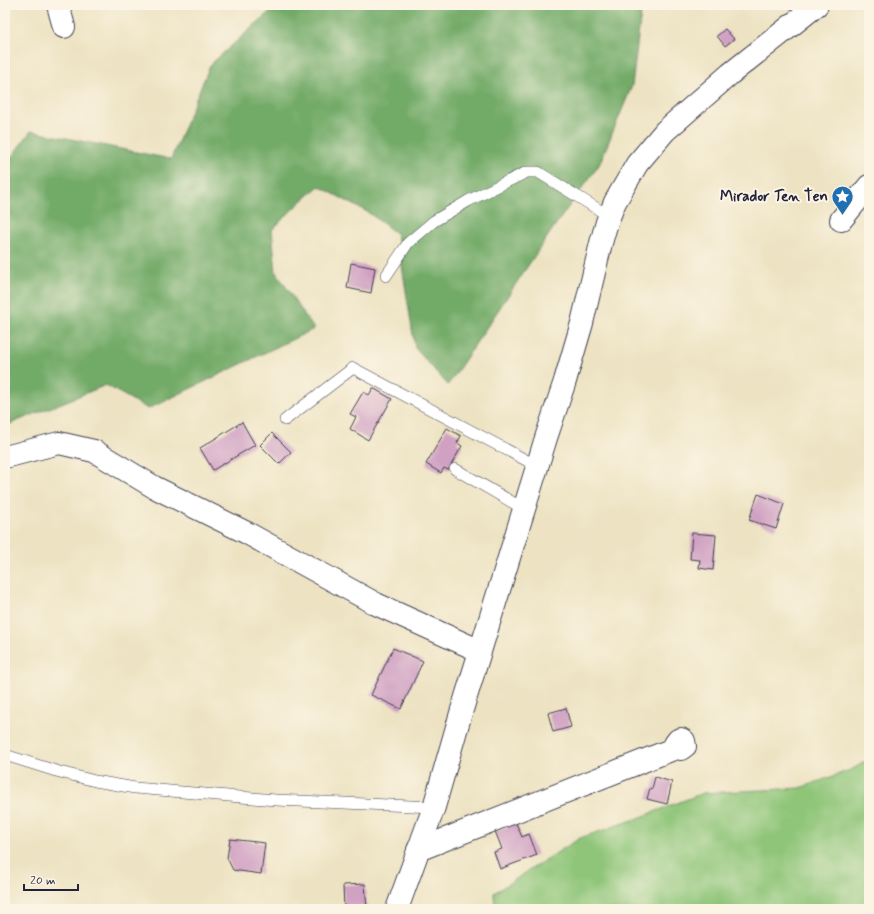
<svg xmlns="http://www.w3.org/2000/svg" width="874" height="914" font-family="Mynerve,sans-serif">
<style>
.green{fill:#8ec578;stroke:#58745a}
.forest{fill:#72aa68;stroke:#4a6652}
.building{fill:#d0a1c3}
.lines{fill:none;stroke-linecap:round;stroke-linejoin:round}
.service-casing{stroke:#403f4f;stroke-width:12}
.minor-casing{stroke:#403f4f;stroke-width:24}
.tertiary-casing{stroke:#403f4f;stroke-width:24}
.service{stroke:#fff;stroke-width:11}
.minor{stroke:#fff;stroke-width:22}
.tertiary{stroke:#fff;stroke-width:22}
.labels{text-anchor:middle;stroke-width:4;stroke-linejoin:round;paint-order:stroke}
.poi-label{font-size:15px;font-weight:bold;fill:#22223b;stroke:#fcf5e5;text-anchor:end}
</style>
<rect width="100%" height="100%" fill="#fcf5e5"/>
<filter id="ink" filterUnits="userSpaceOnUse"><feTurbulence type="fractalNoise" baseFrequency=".025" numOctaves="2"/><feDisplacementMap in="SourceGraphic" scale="8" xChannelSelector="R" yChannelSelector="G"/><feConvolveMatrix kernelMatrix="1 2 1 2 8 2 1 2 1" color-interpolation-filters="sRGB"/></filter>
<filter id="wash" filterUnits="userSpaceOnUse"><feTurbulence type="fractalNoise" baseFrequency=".012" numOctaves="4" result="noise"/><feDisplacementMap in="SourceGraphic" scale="16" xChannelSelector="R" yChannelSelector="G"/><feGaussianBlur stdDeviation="0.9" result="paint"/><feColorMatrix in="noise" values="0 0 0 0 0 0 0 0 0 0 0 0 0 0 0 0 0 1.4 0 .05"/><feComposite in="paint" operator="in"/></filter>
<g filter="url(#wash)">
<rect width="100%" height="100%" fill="#ede3c3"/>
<path class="green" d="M 869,759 L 869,909 L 495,909 L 494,893 L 580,838 L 636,819 L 703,793 L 800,788 L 853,769 Z"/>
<path class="forest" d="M 277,5 L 642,5 L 632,86 L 599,165 L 554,227 L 448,385 L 415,348 L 397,234 L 369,213 L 319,186 L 294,208 L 272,230 L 276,272 L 314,329 L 148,409 L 106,385 L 5,426 L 5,165 L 31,131 L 171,159 L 210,65 Z"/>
<g id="blocks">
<g class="building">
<path d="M 725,29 L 734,39 L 725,46 L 717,36 Z"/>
<path d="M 351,263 L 375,268 L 371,293 L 347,288 Z"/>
<path d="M 373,388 L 392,399 L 368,440 L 350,429 L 356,417 L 350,414 L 363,392 L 369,395 Z"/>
<path d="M 242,422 L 255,445 L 213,470 L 200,448 Z"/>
<path d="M 447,428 L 461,436 L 457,443 L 462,446 L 448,470 L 444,468 L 441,473 L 426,464 Z"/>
<path d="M 272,433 L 291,452 L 279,464 L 260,445 Z"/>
<path d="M 758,494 L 784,504 L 776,529 L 749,520 Z"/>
<path d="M 692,533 L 716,535 L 713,570 L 699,568 L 700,560 L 690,559 Z"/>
<path d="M 393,648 L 423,661 L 401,709 L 371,695 Z"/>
<path d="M 566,708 L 571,727 L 553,732 L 548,713 Z"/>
<path d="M 655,777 L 672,782 L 667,804 L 647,799 L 650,788 L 652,789 Z"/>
<path d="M 516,823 L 522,837 L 529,834 L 537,855 L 500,869 L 494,852 L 502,849 L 495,831 Z"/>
<path d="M 230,839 L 265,843 L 261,874 L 233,870 L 227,858 Z"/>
<path d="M 365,884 L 367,909 L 344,909 L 343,885 Z"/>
</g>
</g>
</g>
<g filter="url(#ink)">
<use href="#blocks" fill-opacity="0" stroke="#403f4f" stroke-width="1"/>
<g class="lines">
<defs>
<g id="service">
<path d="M 386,276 L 408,243 L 434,221 L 468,201 L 504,183 L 527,172 L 538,172 L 609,216"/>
<path d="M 285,420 L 353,368 L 537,466"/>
<path d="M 455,469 L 524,509"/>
<path d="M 5,755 L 56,771 L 95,781 L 135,788 L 276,800 L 434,807"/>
</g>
<g id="minor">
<path d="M 58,5 L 64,27"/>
<path d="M 841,220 L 869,186"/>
<path d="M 5,457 L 59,443 L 94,451 L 154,487 L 247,533 L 376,604 L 480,651"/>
<path d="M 418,850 L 676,748 L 681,749 L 685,746 L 684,741 L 681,739 L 678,740 L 675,744 L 676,748"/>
</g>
<path id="tertiary" d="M 397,909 L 434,807 L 461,713 L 546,438 L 565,381 L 582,323 L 601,243 L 607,222 L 615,202 L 637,164 L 665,131 L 730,74 L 817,5"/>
</defs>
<use href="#service" class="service-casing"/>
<use href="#minor" class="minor-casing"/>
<use href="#tertiary" class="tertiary-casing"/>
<use href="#service" class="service"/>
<use href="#minor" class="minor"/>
<use href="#tertiary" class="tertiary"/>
</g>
</g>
<defs>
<symbol id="sight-pin" viewBox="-11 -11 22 30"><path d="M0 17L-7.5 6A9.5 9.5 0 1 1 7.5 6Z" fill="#1f6fb2" stroke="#fcf5e5"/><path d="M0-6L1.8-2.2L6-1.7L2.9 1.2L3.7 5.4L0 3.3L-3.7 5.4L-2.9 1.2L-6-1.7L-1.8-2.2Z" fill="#fff"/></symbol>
</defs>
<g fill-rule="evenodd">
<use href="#sight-pin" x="830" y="184" width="25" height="34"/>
</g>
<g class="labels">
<g class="poi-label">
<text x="828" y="201">Mirador Ten Ten</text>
</g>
</g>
<rect width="874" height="914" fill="none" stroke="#fcf5e5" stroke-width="20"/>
<path d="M24 884v6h54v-6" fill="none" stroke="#22223b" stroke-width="2"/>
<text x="30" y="884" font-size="12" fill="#22223b" stroke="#fcf5e5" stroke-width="3" paint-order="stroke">20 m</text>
</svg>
